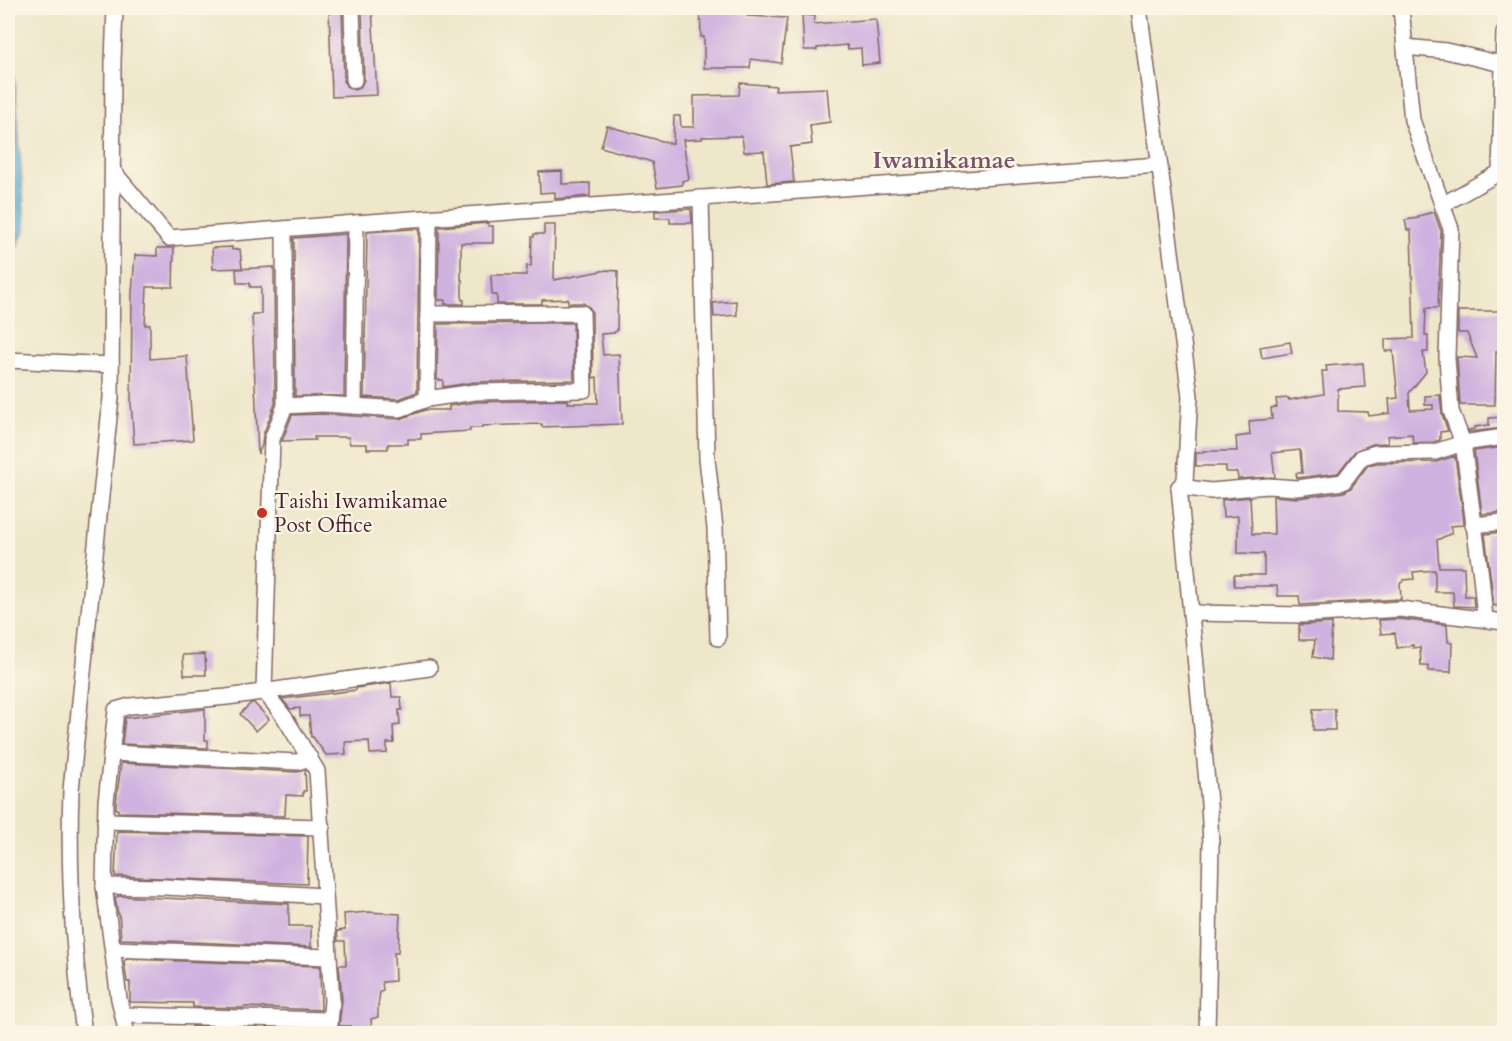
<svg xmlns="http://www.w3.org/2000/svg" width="1512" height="1041" font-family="Cardo,serif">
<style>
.water{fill:#5bb1d7;stroke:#526881;stroke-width:1.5}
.building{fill:#cfb2df}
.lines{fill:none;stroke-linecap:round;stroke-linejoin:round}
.minor-casing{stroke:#836563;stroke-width:18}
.minor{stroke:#fff;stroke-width:15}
.poi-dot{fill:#c8321e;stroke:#fcf5e5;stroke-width:2}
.labels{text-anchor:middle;stroke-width:4.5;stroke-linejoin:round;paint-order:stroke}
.poi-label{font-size:21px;fill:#4a1f2b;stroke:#fcf5e5;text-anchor:start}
.quarter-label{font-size:24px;font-weight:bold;fill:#79526a;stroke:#fcf5e5}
</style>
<rect width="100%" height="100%" fill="#fcf5e5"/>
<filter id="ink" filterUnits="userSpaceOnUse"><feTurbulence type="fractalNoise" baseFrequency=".0167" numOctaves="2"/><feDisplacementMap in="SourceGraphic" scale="12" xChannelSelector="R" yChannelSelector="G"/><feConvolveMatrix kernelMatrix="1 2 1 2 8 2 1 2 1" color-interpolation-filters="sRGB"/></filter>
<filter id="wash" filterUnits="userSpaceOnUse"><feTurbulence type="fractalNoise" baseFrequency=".008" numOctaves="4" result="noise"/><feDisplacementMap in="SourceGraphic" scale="24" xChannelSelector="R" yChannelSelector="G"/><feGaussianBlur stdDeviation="1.35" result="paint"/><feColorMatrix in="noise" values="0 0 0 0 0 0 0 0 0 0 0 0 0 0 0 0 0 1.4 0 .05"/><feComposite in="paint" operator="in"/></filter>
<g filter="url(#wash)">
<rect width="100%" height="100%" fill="#eee7ca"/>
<path class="water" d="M 8,8 L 10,8 L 25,229 L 8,265 L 8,140 L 10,133 L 8,121 Z"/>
<g id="blocks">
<g class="building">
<path d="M 329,8 L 342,8 L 344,80 L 346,86 L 354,90 L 360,88 L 364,80 L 362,8 L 372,8 L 377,95 L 332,97 Z"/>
<path d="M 700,8 L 743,8 L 743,13 L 747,13 L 747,16 L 787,18 L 781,63 L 751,59 L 750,68 L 704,68 L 704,37 L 701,37 Z"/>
<path d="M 802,15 L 815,16 L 814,24 L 876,19 L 880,63 L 862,65 L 861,48 L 848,49 L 847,45 L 817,48 L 817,50 L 804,50 Z"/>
<path d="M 740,83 L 776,86 L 775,90 L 827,88 L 830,122 L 810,125 L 812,144 L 790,147 L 794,182 L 767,184 L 764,151 L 744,152 L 742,136 L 702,137 L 702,139 L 683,140 L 689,179 L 682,181 L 682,185 L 657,188 L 652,162 L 601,147 L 607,126 L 673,144 L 674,116 L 680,116 L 681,127 L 694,127 L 694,96 L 739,95 Z"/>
<path d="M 562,171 L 562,184 L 590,183 L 590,196 L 555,199 L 555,192 L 540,193 L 539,172 Z"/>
<path d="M 691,209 L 692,223 L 670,223 L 670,218 L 655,218 L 655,211 Z"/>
<path d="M 1434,212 L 1441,231 L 1438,308 L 1426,308 L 1425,335 L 1428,335 L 1428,352 L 1423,352 L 1426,372 L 1409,393 L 1410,410 L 1433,409 L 1433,405 L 1425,405 L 1425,396 L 1440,395 L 1442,414 L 1448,431 L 1440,432 L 1440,440 L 1433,442 L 1413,443 L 1412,434 L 1387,436 L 1388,443 L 1373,444 L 1355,451 L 1338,473 L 1297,478 L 1296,473 L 1302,473 L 1300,450 L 1272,453 L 1275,477 L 1238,479 L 1237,472 L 1226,472 L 1226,466 L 1196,466 L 1196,453 L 1203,453 L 1203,451 L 1237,451 L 1236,437 L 1250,435 L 1249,421 L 1272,419 L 1271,408 L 1277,407 L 1276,399 L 1289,398 L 1289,400 L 1324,394 L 1322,371 L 1327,371 L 1326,366 L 1363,363 L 1365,387 L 1338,389 L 1338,411 L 1368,412 L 1369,416 L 1390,413 L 1389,399 L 1398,398 L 1393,351 L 1385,351 L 1385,339 L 1414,338 L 1411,230 L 1407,230 L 1405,220 L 1419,218 L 1418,216 Z"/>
<path d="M 488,223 L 488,226 L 493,226 L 493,243 L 461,243 L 461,280 L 462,280 L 462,300 L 464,300 L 464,304 L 445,304 L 445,300 L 438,300 L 439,227 Z"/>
<path d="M 544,225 L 555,225 L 554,280 L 607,270 L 618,271 L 617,331 L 614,332 L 614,333 L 601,334 L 603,355 L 619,354 L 622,424 L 542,427 L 542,424 L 482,426 L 482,428 L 470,428 L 470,431 L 421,434 L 421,439 L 408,439 L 408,444 L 388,444 L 388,449 L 367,449 L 367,444 L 350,444 L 348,437 L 314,437 L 315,440 L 282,441 L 292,415 L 322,414 L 400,419 L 425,410 L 449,410 L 449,406 L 476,402 L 568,400 L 568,403 L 598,403 L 597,377 L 593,378 L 592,313 L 590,308 L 583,303 L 568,303 L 568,299 L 542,300 L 542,304 L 497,304 L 497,295 L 492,295 L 491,275 L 526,275 L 527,266 L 531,266 L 532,237 L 534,237 L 534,234 L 544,234 Z"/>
<path d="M 412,229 L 419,229 L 417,392 L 399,399 L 364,397 L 367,232 Z"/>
<path d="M 346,234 L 344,396 L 295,396 L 294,238 Z"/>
<path d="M 232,247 L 232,250 L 240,249 L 242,268 L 213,269 L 212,248 Z"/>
<path d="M 157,248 L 174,248 L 173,287 L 147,287 L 145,325 L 150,325 L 150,359 L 187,356 L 193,440 L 134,444 L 131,402 L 132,293 L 135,255 L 157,256 Z"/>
<path d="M 274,267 L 275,404 L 263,435 L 262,445 L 258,454 L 252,314 L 261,314 L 261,287 L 250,287 L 250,283 L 237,283 L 236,269 Z"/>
<path d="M 736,301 L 737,315 L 714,317 L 713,303 Z"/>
<path d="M 1458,311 L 1504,311 L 1504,338 L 1502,339 L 1501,352 L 1496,351 L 1495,405 L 1460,405 L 1457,357 L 1477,358 L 1467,333 L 1458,333 Z"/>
<path d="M 542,323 L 573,323 L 574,380 L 475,382 L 443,387 L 443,380 L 437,380 L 438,324 Z"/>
<path d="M 1290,342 L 1292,353 L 1262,358 L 1260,347 Z"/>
<path d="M 1504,417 L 1504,428 L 1469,432 L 1468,430 L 1475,429 L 1475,427 L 1489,425 L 1489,418 Z"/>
<path d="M 1504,447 L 1504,512 L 1482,514 L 1474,451 Z"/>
<path d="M 1455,456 L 1464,522 L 1463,525 L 1450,526 L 1452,533 L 1437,540 L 1439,567 L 1464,567 L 1465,596 L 1473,596 L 1474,607 L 1454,606 L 1453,592 L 1435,592 L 1435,570 L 1413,572 L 1414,579 L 1403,580 L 1403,582 L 1400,583 L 1401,599 L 1300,605 L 1299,596 L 1278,596 L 1277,586 L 1234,586 L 1234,575 L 1264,575 L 1264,554 L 1238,553 L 1238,516 L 1223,517 L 1222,500 L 1250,497 L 1252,534 L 1274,534 L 1273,496 L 1298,498 L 1344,492 L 1351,488 L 1368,465 L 1377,463 L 1436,462 Z"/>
<path d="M 1504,532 L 1504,605 L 1494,606 L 1485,534 Z"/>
<path d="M 1400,619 L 1447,625 L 1448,642 L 1452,643 L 1451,672 L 1428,671 L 1428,666 L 1421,666 L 1420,647 L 1413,648 L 1413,645 L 1397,648 L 1395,633 L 1381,634 L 1379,620 Z"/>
<path d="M 1332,623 L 1330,660 L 1313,657 L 1315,640 L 1299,640 L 1299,625 Z"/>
<path d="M 205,654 L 206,675 L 184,675 L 183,655 Z"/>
<path d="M 391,683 L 392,697 L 401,697 L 402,710 L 399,710 L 400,725 L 393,726 L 394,743 L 387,743 L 387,753 L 370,754 L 369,741 L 345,742 L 346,754 L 326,755 L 313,737 L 311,737 L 309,716 L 300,716 L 300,708 L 290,709 L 282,699 L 356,690 L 356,688 Z"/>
<path d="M 251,703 L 254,703 L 269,719 L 256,731 L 240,714 Z"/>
<path d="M 205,709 L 205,740 L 208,740 L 208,748 L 122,744 L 125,718 Z"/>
<rect x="1313" y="709" width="22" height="21"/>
<path d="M 121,763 L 297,772 L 305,770 L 306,791 L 303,791 L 303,796 L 286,795 L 285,816 L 118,812 L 118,809 L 116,809 L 116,803 Z"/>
<path d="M 117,831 L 308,836 L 307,884 L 115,876 Z"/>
<path d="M 118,896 L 289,904 L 289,926 L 311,926 L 311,946 L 312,947 L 121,939 L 119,914 L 118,914 L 115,898 Z"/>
<path d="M 368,912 L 400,914 L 398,953 L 394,953 L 395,981 L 382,982 L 383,991 L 380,992 L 378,1006 L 378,1017 L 371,1019 L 372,1034 L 352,1034 L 351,1026 L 339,1026 L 342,1000 L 339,965 L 346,965 L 345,941 L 338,941 L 337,931 L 345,930 L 344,914 Z"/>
<path d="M 127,959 L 320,966 L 321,1010 L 245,1007 L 243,1008 L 193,1007 L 193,1003 L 130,1002 L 130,982 L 127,982 L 124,961 Z"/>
<path d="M 192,1026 L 243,1028 L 243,1034 L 192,1034 Z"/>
<path d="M 268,1028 L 314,1029 L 314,1034 L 268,1034 Z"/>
</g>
</g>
</g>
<g filter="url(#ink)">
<use href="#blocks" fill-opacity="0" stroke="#836563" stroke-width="1.5"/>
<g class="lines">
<defs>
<g id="minor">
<path d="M 352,8 L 354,80"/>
<path d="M 1139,8 L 1190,396 L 1185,481 L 1179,487 L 1209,803 L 1211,844 L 1207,1034"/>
<path d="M 1401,8 L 1412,120 L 1451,229 L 1447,358 L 1451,411 L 1463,443 L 1481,576 L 1485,619"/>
<path d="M 1405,47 L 1446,51 L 1502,64"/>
<path d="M 113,171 L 169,238 L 356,223 L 1159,165"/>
<path d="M 1500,171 L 1504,33"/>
<path d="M 701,198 L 707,459 L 715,528 L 718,638"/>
<path d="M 1442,205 L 1504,170"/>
<path d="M 284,230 L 285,406 L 272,439 L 264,691 L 285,718 L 317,771 L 332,1001 L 329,1034"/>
<path d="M 8,360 L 111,365"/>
<path d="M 427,399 L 429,219"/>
<path d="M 285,406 L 322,404 L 400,409 L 427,399 L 475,392 L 584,390 L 582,313 L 428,314"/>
<path d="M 354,406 L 356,223"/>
<path d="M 1179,487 L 1211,491 L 1268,486 L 1297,488 L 1343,482 L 1362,457 L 1376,453 L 1435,452 L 1463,443 L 1504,437"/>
<path d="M 1473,525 L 1504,522"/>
<path d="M 1191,613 L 1303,615 L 1400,609 L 1504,622"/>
<path d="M 111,753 L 297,762 L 310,758"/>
<path d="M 105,821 L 322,827"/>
<path d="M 104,886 L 165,887 L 325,896"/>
<path d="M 113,949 L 328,957"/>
<path d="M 123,1015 L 329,1020"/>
<path d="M 84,1034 C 73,952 68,873 71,790 L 111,398 L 113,62 L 115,8"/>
<path d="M 127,1034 L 119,999 L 104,886 L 106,802 L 116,710 L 130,706 L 227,697 L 429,668"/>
</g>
</defs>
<use href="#minor" class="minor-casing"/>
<use href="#minor" class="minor"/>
</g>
</g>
<circle class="poi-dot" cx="262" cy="513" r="6"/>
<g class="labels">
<g class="poi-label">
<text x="274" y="508">Taishi Iwamikamae<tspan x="274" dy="24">Post Office</tspan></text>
</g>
<g class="quarter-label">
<text x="944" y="168">Iwamikamae</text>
</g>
</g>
<rect width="1512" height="1041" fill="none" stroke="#fcf5e5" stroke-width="30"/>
</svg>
